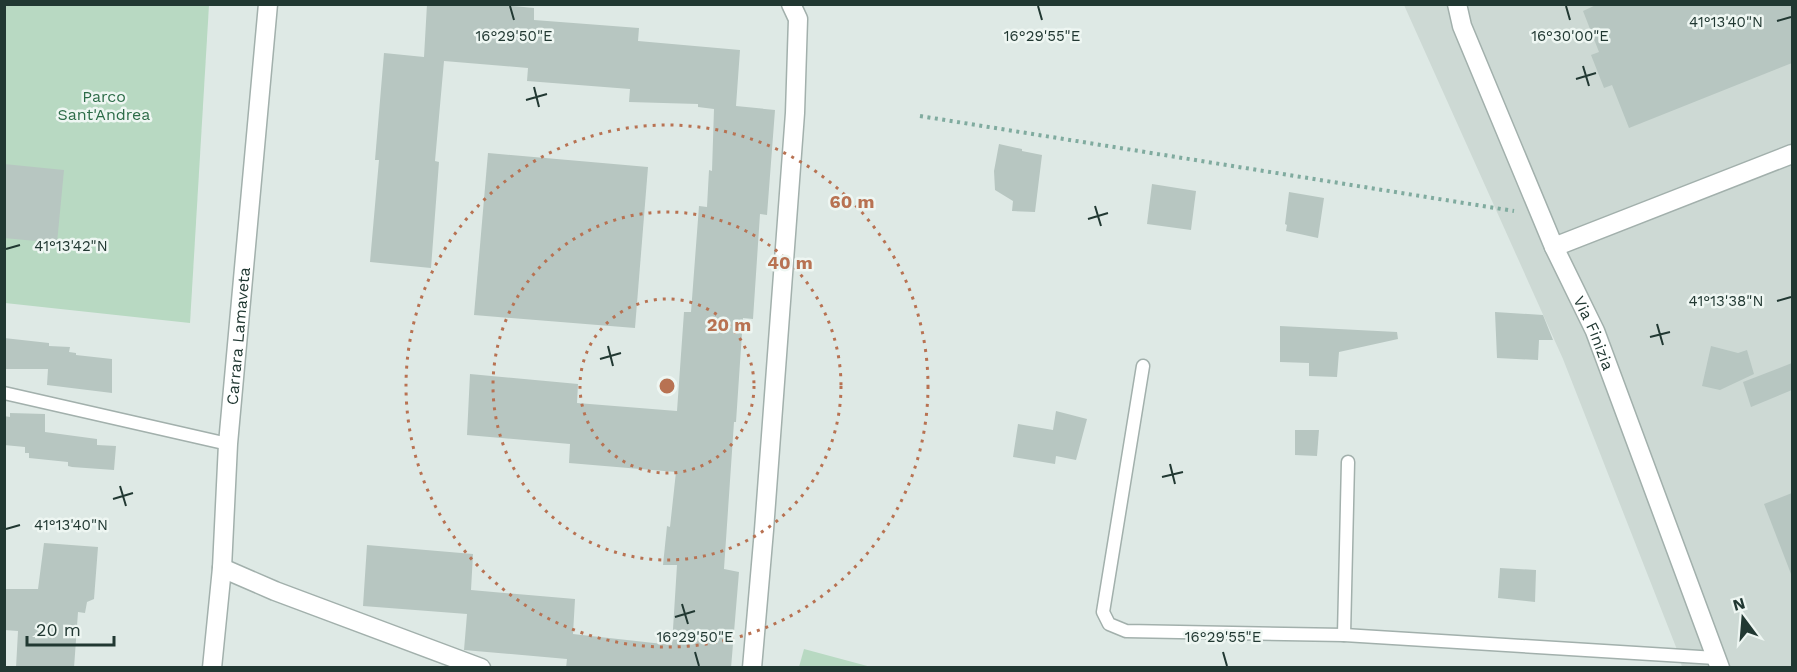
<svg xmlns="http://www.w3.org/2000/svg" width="1797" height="672" font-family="'Work Sans',sans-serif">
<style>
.built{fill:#cdd9d4}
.green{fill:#b8d9c2}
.building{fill:#b7c6c1}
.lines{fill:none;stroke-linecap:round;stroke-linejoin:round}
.lane-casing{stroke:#a2b0ac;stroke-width:15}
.street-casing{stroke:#a2b0ac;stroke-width:21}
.path{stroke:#80ab9f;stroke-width:4;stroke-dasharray:3 4.5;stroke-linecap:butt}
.lane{stroke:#fff;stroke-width:12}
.street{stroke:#fff;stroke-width:18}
.ticks{fill:none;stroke:#213832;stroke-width:2}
.ring{fill:none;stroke:#b87252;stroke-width:3;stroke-dasharray:3 6}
.labels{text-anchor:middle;stroke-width:5;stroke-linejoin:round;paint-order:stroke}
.park-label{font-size:16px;fill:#2d6c48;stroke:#eef6f2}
.street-label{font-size:16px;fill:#213832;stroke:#eef6f2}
.ticks-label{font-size:15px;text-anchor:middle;fill:#213832;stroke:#eef6f2;stroke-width:5;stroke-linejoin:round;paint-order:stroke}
.centre{fill:#b87252;stroke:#eef6f2;stroke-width:3}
.ring-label{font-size:18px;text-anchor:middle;font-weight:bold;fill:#b87252;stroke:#eef6f2;stroke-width:5;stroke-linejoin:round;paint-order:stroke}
</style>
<rect width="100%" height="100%" fill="#dee9e5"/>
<path class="built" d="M 1404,5 L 1792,5 L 1792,667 L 1682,667 L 1676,647 L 1563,359 Z"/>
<g class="green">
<path d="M 5,5 L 209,5 L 190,323 L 5,303 Z"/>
<path d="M 804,649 L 871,667 L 799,667 Z"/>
</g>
<g class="building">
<path d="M 427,4 L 494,4 L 534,8 L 534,20 L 639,28 L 638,41 L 740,50 L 736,106 L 775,110 L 767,215 L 760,214 L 753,319 L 743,318 L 736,422 L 734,422 L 724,569 L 739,572 L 731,668 L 566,668 L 567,659 L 464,650 L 467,614 L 363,606 L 367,545 L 473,554 L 471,590 L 575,599 L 573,634 L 672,645 L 677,565 L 663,565 L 667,526 L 670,527 L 676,472 L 569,463 L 570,444 L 467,435 L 470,374 L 578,384 L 577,403 L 677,411 L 684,312 L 691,312 L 699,206 L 707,207 L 709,170 L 712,171 L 714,109 L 698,107 L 698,104 L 629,102 L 630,89 L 527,81 L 528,68 L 444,61 L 435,161 L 439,162 L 431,268 L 370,262 L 379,160 L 375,160 L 384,53 L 424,57 Z"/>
<path d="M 1598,4 L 1792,4 L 1792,63 L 1629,128 L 1612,85 L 1604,88 L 1591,55 L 1599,52 L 1583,11 Z"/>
<path d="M 999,144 L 1022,149 L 1022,151 L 1042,155 L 1035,212 L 1012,211 L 1013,201 L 995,190 L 994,171 Z"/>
<path d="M 488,153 L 648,167 L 635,328 L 474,315 Z"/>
<path d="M 4,164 L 64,170 L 57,243 L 4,238 Z"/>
<path d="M 1152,184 L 1196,191 L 1191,230 L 1147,224 Z"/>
<path d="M 1289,192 L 1324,198 L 1318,238 L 1286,231 L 1287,225 L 1285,224 Z"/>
<path d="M 1495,312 L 1543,315 L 1553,340 L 1539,340 L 1538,360 L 1497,358 Z"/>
<path d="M 1280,326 L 1397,332 L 1398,339 L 1339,352 L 1337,377 L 1309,376 L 1309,363 L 1280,362 Z"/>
<path d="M 4,338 L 49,343 L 49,346 L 70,347 L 69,352 L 76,353 L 76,355 L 112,359 L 112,393 L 47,385 L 48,369 L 4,369 Z"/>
<path d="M 1711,346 L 1738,353 L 1747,350 L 1754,374 L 1720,390 L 1702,386 Z"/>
<path d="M 1792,363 L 1792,390 L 1751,407 L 1743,382 Z"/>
<path d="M 1056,411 L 1087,419 L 1076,460 L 1056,456 L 1055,464 L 1013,457 L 1018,424 L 1053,430 Z"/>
<path d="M 10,413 L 45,414 L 45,432 L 97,439 L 97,445 L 116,446 L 114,470 L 72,467 L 68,466 L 68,462 L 29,458 L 29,453 L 25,453 L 25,447 L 4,445 L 4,416 L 10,417 Z"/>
<path d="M 1295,430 L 1319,430 L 1317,456 L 1295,455 Z"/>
<path d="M 1792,493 L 1792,573 L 1791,574 L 1764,504 Z"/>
<path d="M 44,543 L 98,547 L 94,599 L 87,602 L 85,613 L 78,612 L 74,668 L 16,668 L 18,631 L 4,630 L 4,589 L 38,589 Z"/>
<path d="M 1500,568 L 1536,570 L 1535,602 L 1498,598 Z"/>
</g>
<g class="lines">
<defs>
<g id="lane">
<path d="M 1143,366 L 1103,612 L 1109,624 L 1126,631 L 1344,635 L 1716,658"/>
<path d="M 4,393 L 228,444"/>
<path d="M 1344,635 L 1348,462"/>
</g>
<g id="street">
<path id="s1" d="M 1457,4 L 1462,26 L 1554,247 L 1595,331 L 1720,668"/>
<path d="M 1554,247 L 1792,154"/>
<path d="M 222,568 L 275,591 L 481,668"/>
<path id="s2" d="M 212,668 L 222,568 L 228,444 L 268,4"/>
<path d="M 752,668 L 764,530 L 795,113 L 798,19 L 791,4"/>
</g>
</defs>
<use href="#lane" class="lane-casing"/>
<use href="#street" class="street-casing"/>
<path class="path" d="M 920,116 L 1514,211"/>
<use href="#lane" class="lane"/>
<use href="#street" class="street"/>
</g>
<path class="ticks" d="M 510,6 L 514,20M 1038,6 L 1042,20M 1566,6 L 1570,20M 1777,21 L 1791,17M 1583,66 L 1589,86M 1576,79 L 1596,73M 534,87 L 539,107M 526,100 L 547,94M 1095,206 L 1101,226M 1088,219 L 1108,213M 6,249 L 20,245M 1777,301 L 1791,297M 1657,324 L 1663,345M 1650,337 L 1670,332M 608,346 L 613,366M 600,359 L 621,353M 1170,464 L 1175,484M 1162,477 L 1183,472M 120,486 L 126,506M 113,499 L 133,493M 6,529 L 20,525M 682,604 L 688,624M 675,617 L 695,611M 695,652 L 699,666M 1223,652 L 1227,666"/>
<g class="ring">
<circle cx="667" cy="386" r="87"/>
<circle cx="667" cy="386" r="174"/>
<circle cx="667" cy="386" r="261"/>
</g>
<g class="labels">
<g class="park-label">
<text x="104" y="102">Parco<tspan x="104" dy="18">Sant'Andrea</tspan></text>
</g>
<g class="street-label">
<text dy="6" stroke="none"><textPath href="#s1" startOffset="357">Via Finizia</textPath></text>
<text dy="6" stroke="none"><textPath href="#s2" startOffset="333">Carrara Lamaveta</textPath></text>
</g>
</g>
<g class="ticks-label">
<text x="1726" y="27">41°13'40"N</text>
<text x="514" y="41">16°29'50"E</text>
<text x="1042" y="41">16°29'55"E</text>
<text x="1570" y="41">16°30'00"E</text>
<text x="71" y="251">41°13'42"N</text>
<text x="1726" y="306">41°13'38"N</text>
<text x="71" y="530">41°13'40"N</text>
<text x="695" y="642">16°29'50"E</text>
<text x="1223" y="642">16°29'55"E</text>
</g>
<circle cx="667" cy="386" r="9" class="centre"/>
<g class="ring-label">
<text x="852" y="208">60 m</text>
<text x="790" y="269">40 m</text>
<text x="729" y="331">20 m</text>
</g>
<rect width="1797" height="672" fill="none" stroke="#213832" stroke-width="12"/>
<g transform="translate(1743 618) rotate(344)" stroke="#eef6f2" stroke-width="4.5" paint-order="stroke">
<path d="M0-4.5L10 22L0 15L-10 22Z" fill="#213832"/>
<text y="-9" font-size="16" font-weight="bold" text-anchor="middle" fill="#213832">N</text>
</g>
<path d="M27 636v9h87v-9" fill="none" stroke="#213832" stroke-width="3"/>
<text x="36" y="636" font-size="18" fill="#213832" stroke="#eef6f2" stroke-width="4.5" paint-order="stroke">20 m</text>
</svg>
